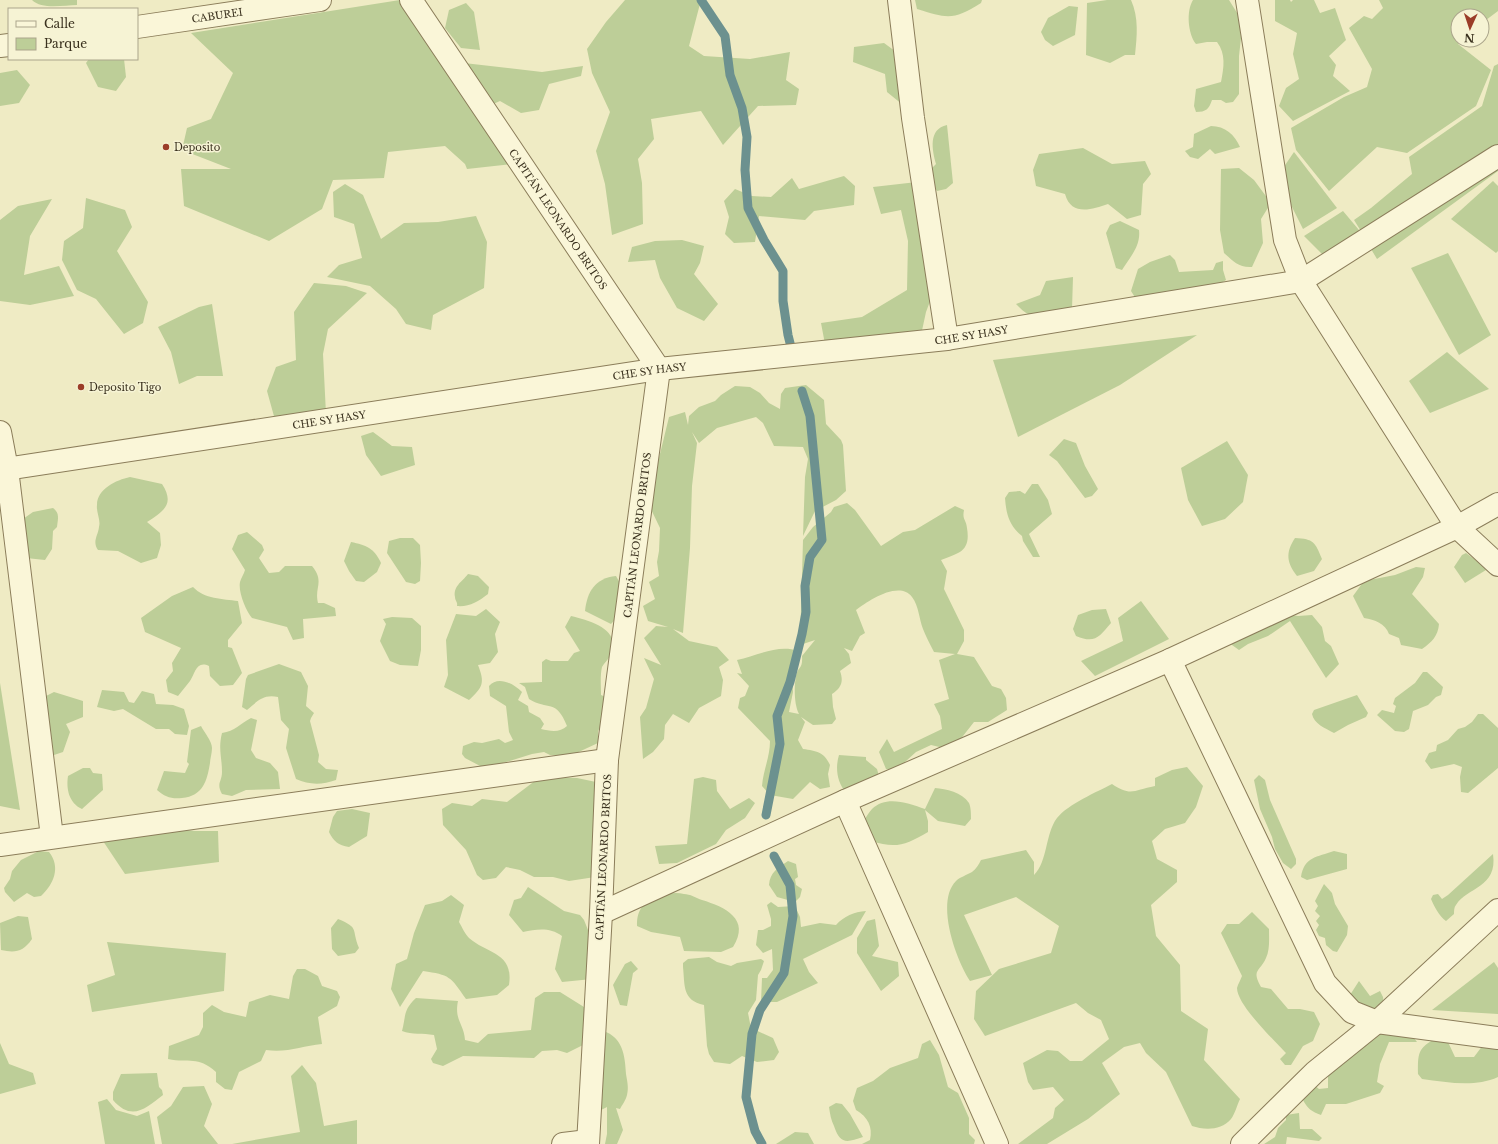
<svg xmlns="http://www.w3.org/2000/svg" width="1498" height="1144" font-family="'Libre Baskerville',serif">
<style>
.green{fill:#bdce98}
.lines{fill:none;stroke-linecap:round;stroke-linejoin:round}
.stream{stroke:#6c918f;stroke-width:9}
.street-casing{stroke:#8b7d5a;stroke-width:24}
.street{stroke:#faf6d8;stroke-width:22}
.poi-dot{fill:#9b3d28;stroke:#f6f3d4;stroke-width:1.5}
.labels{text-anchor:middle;stroke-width:3;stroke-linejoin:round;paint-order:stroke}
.street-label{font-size:10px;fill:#3a311e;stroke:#f6f3d4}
.poi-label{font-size:10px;fill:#3a311e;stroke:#f6f3d4;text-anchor:start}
</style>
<rect width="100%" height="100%" fill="#efebc4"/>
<g class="green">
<path d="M 32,0 L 77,0 L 77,5 C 64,5 42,10 32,0 Z"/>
<path d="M 400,0 L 513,164 L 467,169 L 465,164 L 445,146 L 388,152 L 384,178 L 333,180 L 322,209 L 269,241 L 184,206 L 181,169 L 231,169 L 182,150 L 187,128 L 211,119 L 233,73 L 191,33 Z"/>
<path d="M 625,0 L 701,0 L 689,46 L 704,56 L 750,59 L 790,52 L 786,80 L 799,89 L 796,105 L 758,106 L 723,145 L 701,111 L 651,119 L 654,139 L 638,159 L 642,183 L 643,224 L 612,235 L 605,184 L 596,151 L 610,112 L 592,73 L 587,49 L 606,22 Z"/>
<path d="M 915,0 L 982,0 L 981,3 C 954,20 948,19 917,9 Z"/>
<path d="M 1107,0 L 1131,0 C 1139,18 1137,36 1135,55 L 1125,55 L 1110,63 L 1086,55 L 1087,3 Z"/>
<path d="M 1193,0 L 1229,0 L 1239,16 L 1241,38 L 1239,56 L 1239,94 L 1233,102 L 1226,103 L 1221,100 L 1212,100 C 1209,109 1206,112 1196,112 L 1194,106 L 1196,89 L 1221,82 C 1224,67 1226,54 1217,42 L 1207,42 L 1196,44 C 1188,34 1186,11 1193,0 Z"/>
<path d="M 1275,0 L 1290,0 L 1291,2 L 1293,0 L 1314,0 L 1320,13 L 1335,8 L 1346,40 L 1329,56 L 1336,65 L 1333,76 L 1350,91 L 1293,121 L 1279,106 L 1286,88 L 1299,79 L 1293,54 L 1297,33 L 1275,21 Z"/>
<path d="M 1379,0 L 1498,0 L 1498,11 L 1482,23 L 1482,16 L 1458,16 L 1458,40 L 1462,40 L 1458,44 L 1491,70 L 1476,106 L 1407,153 L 1377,147 L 1329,191 L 1296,150 L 1291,128 L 1344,97 L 1367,87 L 1372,69 L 1349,28 L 1364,16 L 1372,19 L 1383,8 Z"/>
<path d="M 466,3 L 474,12 L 480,50 L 461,48 L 445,28 L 449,10 Z"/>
<path d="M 1069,6 L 1078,7 L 1075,35 L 1053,46 L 1045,40 L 1041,32 L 1048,18 Z"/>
<path d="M 884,43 L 899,54 L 903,105 L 887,92 L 885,74 L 853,62 L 854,47 Z"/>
<path d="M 89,59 L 124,59 L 126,77 L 116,91 L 98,87 L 86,63 Z"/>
<path d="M 464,63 L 542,72 L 583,66 L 581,76 L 549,84 L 539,110 L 521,113 L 500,101 L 491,105 Z"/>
<path d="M 1498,64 L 1498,171 L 1377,259 L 1368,244 L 1335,267 L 1304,236 L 1343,211 L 1364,236 L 1354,220 L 1371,208 L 1412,174 L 1409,157 L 1482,106 L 1494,66 Z"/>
<path d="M 17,70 L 30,85 L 19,103 L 0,106 L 0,73 Z"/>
<path d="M 947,125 L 953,183 L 946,189 L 937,191 L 931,183 L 930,170 L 936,164 C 932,150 928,129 947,125 Z"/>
<path d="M 1211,126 C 1225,126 1235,135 1240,147 L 1215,154 L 1210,149 L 1198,159 L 1190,157 L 1185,151 L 1193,147 L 1194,134 Z"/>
<path d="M 1083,148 L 1112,164 L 1145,161 L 1151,174 L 1143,184 L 1141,215 L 1127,219 L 1108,204 C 1091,210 1071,216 1065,194 L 1036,186 L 1033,170 L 1039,154 Z"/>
<path d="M 1294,152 L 1337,208 L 1303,229 L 1277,177 Z"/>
<path d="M 1239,168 L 1254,180 L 1271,203 L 1261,219 L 1263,243 L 1252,267 C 1239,268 1233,261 1224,253 L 1220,230 L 1221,169 Z"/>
<path d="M 844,176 L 855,186 L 854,205 L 814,211 L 805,220 L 759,216 L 755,242 L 734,243 L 725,234 L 729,217 L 724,201 L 735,189 L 752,196 L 771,197 L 792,178 L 799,189 Z"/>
<path d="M 1493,181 L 1498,186 L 1498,251 L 1496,253 L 1451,219 Z"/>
<path d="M 917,182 L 932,296 L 926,312 L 918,349 L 828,360 L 821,323 L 862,317 L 907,290 L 908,241 L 901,210 L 881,214 L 873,187 Z"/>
<path d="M 345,184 L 363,195 L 381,239 L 404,223 L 438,222 L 476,216 L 487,242 L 484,288 L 433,315 L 431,330 L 406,324 L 396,309 L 370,286 L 327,277 L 339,265 L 362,258 L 354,224 L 334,217 L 333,192 Z"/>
<path d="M 86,198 L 125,210 L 132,227 L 117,251 L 148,302 L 143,323 L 124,334 L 96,299 L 77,290 L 62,260 L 64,241 L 83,228 Z"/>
<path d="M 52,199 L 30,236 L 24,275 L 59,266 L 74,296 L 30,305 L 0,301 L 0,220 L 18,206 Z"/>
<path d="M 1120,221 L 1139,230 C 1141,246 1130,257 1122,270 L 1116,268 L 1106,233 L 1110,225 Z"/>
<path d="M 682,240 L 704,246 L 700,263 L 694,274 L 718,304 L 704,321 L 677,308 L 660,278 L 655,260 L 628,262 L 632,247 L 655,241 Z"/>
<path d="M 1448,253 L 1491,335 L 1459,355 L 1411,268 Z"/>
<path d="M 1170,255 L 1175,260 L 1179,272 L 1213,270 L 1216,263 L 1223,261 L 1223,270 L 1226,280 L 1213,288 L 1138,302 L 1131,291 L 1138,269 L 1150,262 Z"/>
<path d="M 1073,277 L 1072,309 C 1048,316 1035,325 1016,304 L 1040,295 L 1046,281 Z"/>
<path d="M 314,283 L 346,286 L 367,293 L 328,329 L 323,354 L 326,414 L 277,427 L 267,391 L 276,367 L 296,360 L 294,312 Z"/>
<path d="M 212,304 L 223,376 L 197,376 L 179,384 L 171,352 L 158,327 L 199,307 Z"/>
<path d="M 1197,335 L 1120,385 L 1018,437 L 993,360 Z"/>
<path d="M 1447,352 L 1489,389 L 1430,413 L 1409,381 Z"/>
<path d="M 806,385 L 824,400 L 826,424 L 841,440 L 843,445 L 846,491 L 836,500 L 815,511 L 803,536 L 805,477 L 808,459 L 803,447 L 774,446 L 763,423 L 756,417 L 717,428 L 699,443 L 692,432 L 697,443 L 692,486 L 690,548 L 683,633 L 673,629 L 689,641 L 717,647 L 729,660 L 719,667 L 723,680 L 721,696 L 699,708 L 689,723 L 673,714 L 665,725 L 664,739 L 653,752 L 643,759 L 640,717 L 646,708 L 654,679 L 644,658 L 661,665 L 644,638 L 656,626 L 668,627 L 648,621 L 643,606 L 655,599 L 649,582 L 659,576 L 657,562 L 659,551 L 660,528 L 648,503 L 669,417 L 685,412 L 688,425 L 689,416 L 699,407 L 715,401 L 721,395 L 735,386 L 750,387 L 760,393 L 769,403 L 780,409 L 781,394 L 785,388 Z"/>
<path d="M 373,432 L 392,446 L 412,447 L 415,465 L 381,476 L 366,455 L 361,436 Z"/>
<path d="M 1064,439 L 1076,443 L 1085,466 L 1098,489 L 1092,496 L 1085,498 L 1057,461 L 1049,455 Z"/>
<path d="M 1227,441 L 1248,475 L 1243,502 L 1225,519 L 1202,526 L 1188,500 L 1181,468 Z"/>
<path d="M 130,477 L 162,484 C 175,504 164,511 147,522 L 160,533 L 161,545 L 157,558 L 141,563 L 118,551 L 98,550 C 92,541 98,536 99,527 C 101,520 96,512 97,505 C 97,489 116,480 130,477 Z"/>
<path d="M 1032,484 L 1038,484 L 1048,500 L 1052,514 L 1029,534 L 1040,557 L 1033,557 L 1023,541 L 1022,536 C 1009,526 1006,513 1005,498 L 1009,492 L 1020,491 L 1025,494 Z"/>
<path d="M 847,503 L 855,510 L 881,546 L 903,532 L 915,530 L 955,506 L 964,510 C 962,520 966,519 967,528 C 971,552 958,553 941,560 L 947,571 L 944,589 L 964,630 L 964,641 L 957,654 L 974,657 L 992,686 L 1001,689 L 1006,698 L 1007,710 L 988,722 L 974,722 L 952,750 L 931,745 L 916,752 L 895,771 L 886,769 L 879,752 L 887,739 L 894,752 L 942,729 L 940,716 L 934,704 L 949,699 L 939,660 L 955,654 L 934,652 C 930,644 926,637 923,629 C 919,619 919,606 912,597 C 899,580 868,601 856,610 L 865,633 L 860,636 L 852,651 L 844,648 L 849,654 L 851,663 L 840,671 C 844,682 841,688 832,694 L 833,707 L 836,719 L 832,724 L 813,725 L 801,717 L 805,722 L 798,740 L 803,749 C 817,751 824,752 830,765 L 828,774 L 830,787 L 820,789 L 810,782 L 793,799 L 770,795 L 762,786 C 763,771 770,757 770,741 L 738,708 L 740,698 L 745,696 L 749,686 L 737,673 L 742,674 L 737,660 C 756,656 778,644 798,651 L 792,677 L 793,692 L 789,712 L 799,714 C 794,705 794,686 796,676 C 798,666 803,670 802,656 L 815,640 L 800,645 L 803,540 L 813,527 L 831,512 L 834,507 Z"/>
<path d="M 53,508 C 60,513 58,519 57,527 L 53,531 L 52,549 L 45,560 L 26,558 L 23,519 L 33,512 Z"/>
<path d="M 247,532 L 262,545 L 264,550 L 259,558 L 269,573 L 279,572 L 285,566 L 312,566 C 325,582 314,587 318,603 L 324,603 L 335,608 L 336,616 L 303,619 L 304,638 L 293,640 L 287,627 L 252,618 C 246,611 238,592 240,582 C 241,578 244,574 245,570 L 232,549 L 238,535 Z"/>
<path d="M 398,538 L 413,538 L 420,545 L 421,563 L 420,581 L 415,584 L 406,582 L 387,553 L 389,541 L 400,538 Z"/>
<path d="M 1295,538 C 1314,539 1315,542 1322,559 L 1314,571 L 1297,576 C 1287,563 1285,553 1295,538 Z"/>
<path d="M 351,542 C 366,545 374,548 381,563 L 377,572 L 364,582 L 356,581 L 349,571 L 344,561 Z"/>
<path d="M 1466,553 L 1481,564 L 1486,570 L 1465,583 L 1454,567 L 1462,555 Z"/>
<path d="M 1416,567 L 1425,568 L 1423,577 L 1412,594 L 1439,624 C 1438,636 1432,642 1422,649 L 1401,645 L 1399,638 L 1389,634 C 1385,623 1375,620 1364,618 L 1353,596 L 1364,581 L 1395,575 Z"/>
<path d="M 468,574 L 478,576 L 489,587 L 488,594 C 478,602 469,607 457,606 C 458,602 455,601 455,597 C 453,586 462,582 468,574 Z"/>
<path d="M 616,576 L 621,585 L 620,614 L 611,624 L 585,611 C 587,592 595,578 616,576 Z"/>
<path d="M 193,587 C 204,599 223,599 238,601 L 242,623 L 228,640 L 228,647 L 232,648 L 242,673 L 233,685 L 220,686 L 210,676 L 209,666 C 196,660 195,674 190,681 C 186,686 182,691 178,696 L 168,692 L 166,680 L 173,671 L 172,663 L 181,648 L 145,632 L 141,618 L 172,596 Z"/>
<path d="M 1141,601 L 1169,639 L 1095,676 L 1081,661 L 1123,641 L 1118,618 Z"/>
<path d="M 486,609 L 500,622 L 495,634 L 498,652 L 490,663 L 478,665 C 485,683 483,687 469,700 L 444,687 L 448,675 L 446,640 L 456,614 L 476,616 Z"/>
<path d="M 1106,609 L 1111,623 C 1099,637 1095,644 1076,636 L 1073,629 L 1078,615 L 1092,610 Z"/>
<path d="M 1285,614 L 1298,616 L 1312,615 L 1322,627 L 1325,641 L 1331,646 L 1339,664 L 1326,678 L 1290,621 L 1268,636 L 1248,644 L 1239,650 L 1225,640 Z"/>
<path d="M 571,616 C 591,621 621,629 611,654 C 609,659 604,663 602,667 C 600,675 601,687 601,695 L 615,701 L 598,731 L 598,743 L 570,756 L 550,755 L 544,752 L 532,754 L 493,766 L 482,767 L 465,758 L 462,754 L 463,746 L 474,742 L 482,743 L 499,739 L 505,743 L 513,740 L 509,732 L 506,706 L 490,696 L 489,686 C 498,675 514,684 522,692 L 518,700 L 528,706 L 529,712 L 540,718 L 544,724 L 541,729 C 550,731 560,733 567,726 C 556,698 548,711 529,699 L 525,687 L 519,683 L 542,682 L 542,662 L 546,659 L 551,661 L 568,661 L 574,653 L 580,651 L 565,627 Z"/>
<path d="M 392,617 L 412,618 L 421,626 L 421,650 L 418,666 L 400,665 L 390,661 L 380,641 L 386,624 L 383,619 Z"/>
<path d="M 279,664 L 301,672 L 308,686 L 306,706 L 314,713 L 311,718 L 310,721 L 319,755 L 318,762 L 326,769 L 338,770 L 336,780 C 322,785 309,785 296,779 L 286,748 L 289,729 L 281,720 L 278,697 C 263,694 258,701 247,710 L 242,707 L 246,679 L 248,675 Z"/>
<path d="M 1423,672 L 1427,672 L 1443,687 L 1441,695 L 1436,697 L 1428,705 L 1413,711 L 1409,729 L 1404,732 L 1395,731 L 1377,715 L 1382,710 L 1394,713 L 1396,706 L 1393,704 L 1395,698 L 1415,683 Z"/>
<path d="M 0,683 L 20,810 L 0,806 Z"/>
<path d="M 102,690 L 124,692 L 129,702 L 134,703 L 142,691 L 154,694 L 156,704 L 173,705 L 184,709 L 189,726 L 187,735 L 175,734 L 169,729 L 156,729 L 123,709 L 114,711 L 97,707 Z"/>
<path d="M 54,692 L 83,701 L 83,717 L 66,724 L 70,732 L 63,752 L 51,756 L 44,697 Z"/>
<path d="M 1357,695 L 1368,713 L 1366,717 L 1348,725 L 1334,733 C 1325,728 1314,724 1312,714 L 1314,710 Z"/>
<path d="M 1478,714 L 1483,714 L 1498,728 L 1498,768 L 1468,793 L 1461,792 L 1460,777 L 1462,767 L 1454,764 L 1431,769 L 1425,761 L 1429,753 L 1436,751 L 1437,745 L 1448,740 L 1458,729 L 1465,727 L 1472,722 Z"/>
<path d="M 251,718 L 257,720 L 251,750 L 256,758 L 270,763 L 278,772 L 280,789 L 246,790 L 232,796 L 222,794 C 216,783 222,782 222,772 C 222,757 218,749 222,733 C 235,731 240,724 251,718 Z"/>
<path d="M 201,726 C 204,732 212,741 212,748 C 212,753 210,759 210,763 C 207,781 203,796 182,798 C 171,799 165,797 157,790 L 164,771 L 185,773 L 189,764 L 187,762 L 191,730 Z"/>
<path d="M 839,755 L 866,757 L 866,760 L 877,769 L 882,787 L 846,793 C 837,782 835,768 839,755 Z"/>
<path d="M 1187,767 L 1203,786 L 1196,807 L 1185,823 L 1165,829 L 1152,841 L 1157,859 L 1177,870 L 1177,882 L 1151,905 L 1156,936 L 1180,965 L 1181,1011 L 1208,1029 L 1204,1060 L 1240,1099 C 1237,1105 1235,1114 1231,1119 C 1221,1131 1204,1130 1192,1126 L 1166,1072 L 1146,1053 L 1140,1043 L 1124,1047 L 1102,1063 L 1120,1094 L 1088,1119 L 1047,1144 L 1018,1144 L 1053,1118 L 1055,1108 L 1064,1100 L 1053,1087 L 1033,1090 L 1028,1082 L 1023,1063 L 1047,1050 L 1058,1051 L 1070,1061 L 1082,1061 L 1109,1039 L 1101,1020 L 1088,1013 L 1076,1003 L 985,1036 L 974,1019 L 976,991 L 999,969 L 1051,953 L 1059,926 L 1016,897 L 964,915 L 992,975 L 970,981 C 956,960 935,902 956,881 C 960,877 967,875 972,872 C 976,869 979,864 981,860 L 1026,850 L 1034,862 L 1034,875 C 1048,861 1045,834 1057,818 C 1068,804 1097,792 1112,784 C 1131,797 1134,790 1155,786 L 1155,778 L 1172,770 Z"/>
<path d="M 83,768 L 90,768 L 93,773 L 102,774 L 103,790 L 82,809 C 69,803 66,789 68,776 Z"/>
<path d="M 1259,775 L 1265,780 L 1270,800 L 1296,859 L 1296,864 L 1291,869 L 1283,863 L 1275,849 L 1272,837 L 1260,809 L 1254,780 Z"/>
<path d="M 540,777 L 577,778 L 596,782 L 595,877 L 569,881 L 553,877 L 534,877 L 520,870 L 506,867 L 496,878 L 483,880 L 477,875 L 466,850 L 443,825 L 442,809 L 452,803 L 472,806 L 482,799 L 507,802 Z"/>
<path d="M 703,777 L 716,780 L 717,791 L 730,809 L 749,798 L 755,803 L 745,818 L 726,830 L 716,844 L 677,863 L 659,864 L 655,846 L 687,844 L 694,779 Z"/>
<path d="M 935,788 C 946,789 962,792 969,803 C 971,807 971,815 971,819 L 965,826 L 938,821 L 925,810 L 928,821 L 928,832 C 906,845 896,849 871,841 L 863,822 C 866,818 868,813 872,809 C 886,795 908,803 925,809 Z"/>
<path d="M 352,809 L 370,813 L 367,836 L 349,847 C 338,845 334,842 329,832 L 333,817 L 337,811 Z"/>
<path d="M 154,827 L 195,831 L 218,831 L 219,862 L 125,874 L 103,841 Z"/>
<path d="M 39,851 L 49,852 C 61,867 54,884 41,896 L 34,897 L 27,893 L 14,902 L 5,892 L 4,888 L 10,879 L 12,871 L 21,860 Z"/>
<path d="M 1334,851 L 1347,854 L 1347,869 L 1307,880 L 1301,877 C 1304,857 1317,857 1334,851 Z"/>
<path d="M 1493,854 C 1498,888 1467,887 1456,905 C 1454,907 1454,911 1454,914 L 1446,921 C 1439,916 1434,906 1431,899 L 1433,895 L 1438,894 L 1442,899 L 1448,895 Z"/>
<path d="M 788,861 L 796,864 L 798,877 L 795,879 L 796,885 L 802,889 L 800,897 L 795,902 L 777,897 L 769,885 C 770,872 778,868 788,861 Z"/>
<path d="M 1324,884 L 1332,893 L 1335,904 L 1348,926 L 1347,935 L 1337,952 L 1333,951 L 1326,945 L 1325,938 L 1319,936 L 1316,930 L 1319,925 L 1316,921 L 1320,916 L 1315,911 L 1318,906 L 1315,901 Z"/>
<path d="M 528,887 L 564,911 L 580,915 L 584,920 L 588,930 L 592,979 L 562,982 L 555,969 L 562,936 C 550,927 537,929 523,932 L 509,915 L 514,900 L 521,898 Z"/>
<path d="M 659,894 C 667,894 676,892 684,894 C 690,894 696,898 702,900 C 725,907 751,919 733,947 L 721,952 L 684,951 L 680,937 L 651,932 L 637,926 C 637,907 644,904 659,894 Z"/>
<path d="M 451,895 L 464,905 L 459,922 C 462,927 465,934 469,938 C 487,954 514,952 509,985 L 497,995 L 466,999 C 450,976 450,975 423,971 L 400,1007 L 391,989 L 396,964 L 407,959 L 414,933 L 425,905 L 442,901 Z"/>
<path d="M 771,902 L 778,907 L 795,906 L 800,917 L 801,927 L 820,923 L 836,925 C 844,916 854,912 866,911 L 852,935 L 803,959 L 809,972 L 818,983 L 777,1002 L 761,1002 L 762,978 L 767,978 L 773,970 L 772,949 L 763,953 L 756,945 L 758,930 L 763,930 L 771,926 L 771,919 L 767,905 Z"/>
<path d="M 1252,912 L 1269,929 C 1269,938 1270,950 1266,958 C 1260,972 1251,969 1261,987 L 1271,989 L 1288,1009 L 1300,1009 L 1314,1012 L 1320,1024 L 1313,1041 L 1303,1046 L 1291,1065 L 1285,1065 L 1280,1059 L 1286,1053 C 1274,1040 1237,1005 1237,988 C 1238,984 1241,979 1242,976 L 1221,933 L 1227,924 L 1239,924 Z"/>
<path d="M 18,916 L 28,917 L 32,939 C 23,952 15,953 1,950 L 0,923 Z"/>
<path d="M 338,919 C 360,928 351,929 359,948 L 355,953 L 338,956 L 332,949 L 331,928 Z"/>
<path d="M 875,919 L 879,946 L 872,956 L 898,962 L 899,976 L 881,991 L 857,953 L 857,938 L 867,921 Z"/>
<path d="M 107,942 L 226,953 L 224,991 L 92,1012 L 87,985 L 115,975 Z"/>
<path d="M 709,957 L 717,962 L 731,966 L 737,963 L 761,959 L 764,961 L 761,970 L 758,975 L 756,1000 L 748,1013 L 751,1028 L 773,1038 L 779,1052 L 774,1060 L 757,1062 L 742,1056 L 730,1064 L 714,1062 L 709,1054 L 707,1046 L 704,1005 C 682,1000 685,986 683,967 L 683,963 L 688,959 Z"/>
<path d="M 631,961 L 638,969 L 633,973 L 627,1006 L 620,1005 L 613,985 L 625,964 Z"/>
<path d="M 1494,962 L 1498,968 L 1498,1014 L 1432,1010 Z"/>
<path d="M 297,969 L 305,969 L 318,976 L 322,986 L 337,991 L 340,997 L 337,1006 L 318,1017 L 322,1044 C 302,1046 287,1053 266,1050 L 261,1061 L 239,1072 L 232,1090 L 225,1089 L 216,1082 L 216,1072 C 197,1055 190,1064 168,1059 L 169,1046 L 199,1035 L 203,1027 L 203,1013 L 212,1005 L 224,1012 L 246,1017 L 249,1002 L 270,995 L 289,999 L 293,976 Z"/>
<path d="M 1359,981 L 1370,996 L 1380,991 L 1383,997 L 1384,1005 L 1379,1012 L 1358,1012 L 1350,995 Z"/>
<path d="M 544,992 L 560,992 L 584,1007 L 595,1024 L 583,1045 L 567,1053 L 557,1050 L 542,1051 L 534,1058 L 463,1056 L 443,1066 L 433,1063 L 431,1059 L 437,1049 L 434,1035 C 423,1033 412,1035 402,1031 C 406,1016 403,1010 416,998 L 458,1001 C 454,1020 464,1024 465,1040 L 478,1043 L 488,1034 L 531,1030 L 535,998 Z"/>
<path d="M 1362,1024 L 1414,1038 L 1417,1042 L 1389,1042 L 1380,1064 L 1377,1082 L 1384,1086 L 1380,1093 L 1346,1104 L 1326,1104 L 1321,1115 C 1312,1112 1307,1108 1303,1100 L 1305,1088 L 1313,1084 L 1319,1089 L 1328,1088 L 1328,1075 Z"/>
<path d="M 603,1031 C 623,1037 625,1056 626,1074 C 627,1081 629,1087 627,1095 C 626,1100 622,1105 620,1109 L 616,1108 L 623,1130 L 617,1144 L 605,1144 L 607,1134 L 607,1107 L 601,1110 Z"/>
<path d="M 1437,1038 L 1448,1042 L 1455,1057 L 1474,1057 L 1483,1045 L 1498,1050 L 1498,1077 C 1474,1088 1447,1082 1422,1079 L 1418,1074 C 1418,1054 1417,1048 1437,1038 Z"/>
<path d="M 930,1040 L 939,1055 L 948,1087 L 958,1093 L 969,1118 L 969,1134 L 975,1140 L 974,1144 L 862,1144 L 870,1140 C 873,1127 868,1117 856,1110 L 853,1101 L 857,1088 L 873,1081 L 890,1068 L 918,1058 L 922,1044 Z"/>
<path d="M 0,1043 L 9,1064 L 33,1073 L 36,1084 L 0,1094 Z"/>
<path d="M 302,1065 L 316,1083 L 324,1126 L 357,1120 L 357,1144 L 232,1144 L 300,1132 L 291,1076 Z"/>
<path d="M 157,1073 L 159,1087 L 162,1090 L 163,1095 C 146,1108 132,1122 113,1100 L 113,1092 L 121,1074 Z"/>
<path d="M 204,1086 L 212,1104 L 204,1126 L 218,1144 L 162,1144 L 157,1117 L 171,1106 L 183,1087 Z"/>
<path d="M 107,1099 L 116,1110 L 137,1116 L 149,1111 L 155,1144 L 105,1144 L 98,1102 Z"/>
<path d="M 836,1103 L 842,1104 L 850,1114 L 863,1137 C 846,1143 840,1144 834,1126 C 831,1120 830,1114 829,1107 Z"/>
<path d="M 1299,1113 L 1300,1129 L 1312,1129 L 1322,1138 L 1319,1141 L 1287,1137 L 1286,1144 L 1264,1144 L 1275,1137 L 1278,1128 L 1286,1120 L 1286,1115 Z"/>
<path d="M 795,1132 L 808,1133 L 814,1144 L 776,1144 Z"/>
</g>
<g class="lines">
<g class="stream">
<path d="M 701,0 L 725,36 L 730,75 L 742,108 L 747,137 L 745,170 L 748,208 L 764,240 L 783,271 L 783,301 L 788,335 L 792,351"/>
<path d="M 766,815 L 780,744 L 777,716 L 790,682 L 802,634 L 806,612 L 805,586 L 810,557 L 822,540 L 810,416 L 802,391"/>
<path d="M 762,1144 L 755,1131 L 746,1097 L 752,1034 L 760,1010 L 784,973 L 793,916 L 790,885 L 774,856"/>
</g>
<defs>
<g id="street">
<path id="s1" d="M 411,0 L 659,369 L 607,760 L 601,913 L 588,1144"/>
<path d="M 899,0 L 913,118 L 947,339"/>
<path d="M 1247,0 L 1285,240 L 1301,281 L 1457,527 L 1498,565"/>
<path id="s2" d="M 137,27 L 320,0"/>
<path d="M 0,46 L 9,45"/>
<path d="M 0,432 L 7,469 L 52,837"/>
<path id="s3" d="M 0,470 L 659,369 L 947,339 L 1301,281 L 1498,156"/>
<path d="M 1170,660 L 1325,983 L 1352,1012 L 1377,1022 L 1498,1038"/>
<path d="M 845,801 L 997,1144"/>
<path d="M 0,845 L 607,760"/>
<path d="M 601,913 L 845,801 L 1170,660 L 1457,527 L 1498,504"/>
<path d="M 563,1144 L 588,1141"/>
<path d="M 1242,1144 L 1315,1072 L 1377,1022 L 1498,910"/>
</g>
</defs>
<use href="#street" class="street-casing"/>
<use href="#street" class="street"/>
</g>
<g class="poi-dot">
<circle cx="166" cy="147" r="4"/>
<circle cx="81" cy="387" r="4"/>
</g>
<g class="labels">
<g class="street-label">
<text dy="4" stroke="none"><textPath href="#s2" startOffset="81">CABUREI</textPath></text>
<text dy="4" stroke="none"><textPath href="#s1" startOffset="264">CAPITÁN LEONARDO BRITOS</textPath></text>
<text dy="4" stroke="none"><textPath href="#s3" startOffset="981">CHE SY HASY</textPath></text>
<text dy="4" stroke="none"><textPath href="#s3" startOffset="657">CHE SY HASY</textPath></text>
<text dy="4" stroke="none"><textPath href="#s3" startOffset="333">CHE SY HASY</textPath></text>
<text transform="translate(637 535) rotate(-83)" y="4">CAPITÁN LEONARDO BRITOS</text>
<text transform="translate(603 857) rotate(-87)" y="4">CAPITÁN LEONARDO BRITOS</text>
</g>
<g class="poi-label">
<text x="174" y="151">Deposito</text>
<text x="89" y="391">Deposito Tigo</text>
</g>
</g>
<rect x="8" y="8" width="130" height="52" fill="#f6f3d4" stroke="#aba58b"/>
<rect x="16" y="21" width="20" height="6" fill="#faf6d8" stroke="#aba58b"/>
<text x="44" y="28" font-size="12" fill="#3a311e">Calle</text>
<rect x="16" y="38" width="20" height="12" fill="#bdce98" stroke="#aba58b"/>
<text x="44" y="48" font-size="12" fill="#3a311e">Parque</text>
<g transform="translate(1470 28) rotate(183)"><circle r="19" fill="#f6f3d4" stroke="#aba58b"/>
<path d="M0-3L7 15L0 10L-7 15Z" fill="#9b3d28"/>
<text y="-6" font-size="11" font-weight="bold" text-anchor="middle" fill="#3a311e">N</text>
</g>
</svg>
